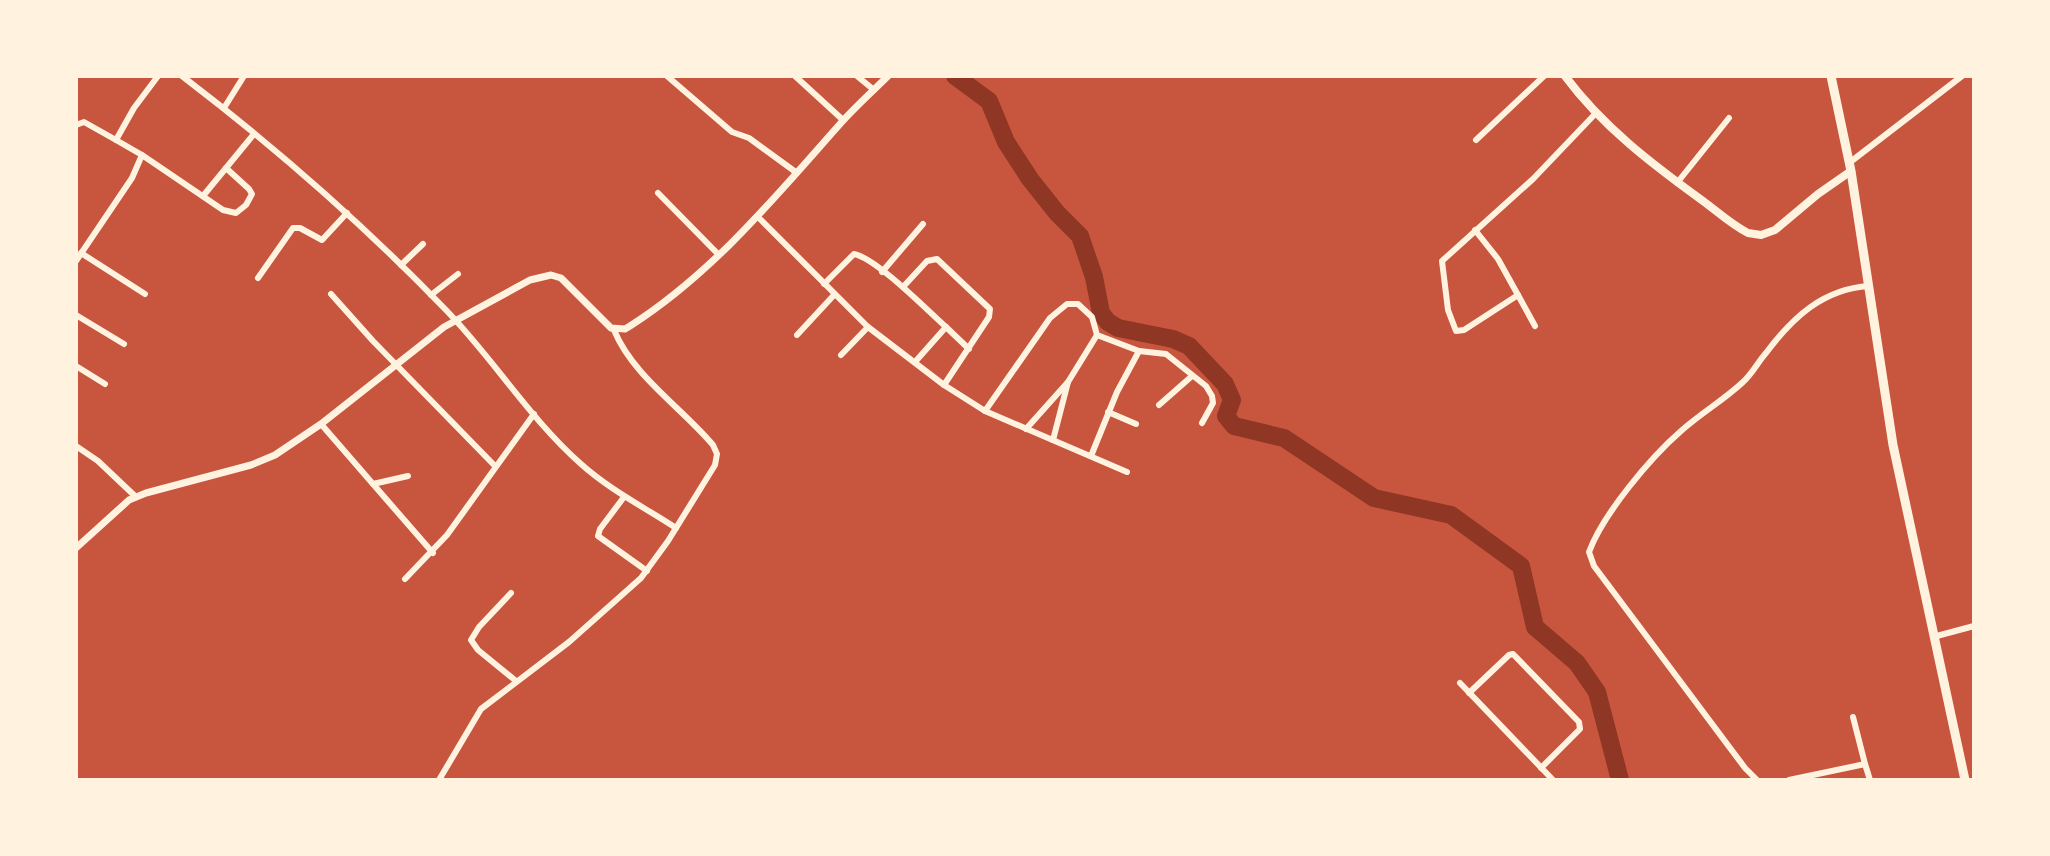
<svg xmlns="http://www.w3.org/2000/svg" width="2050" height="856" font-family="'Fira Sans',sans-serif">
<style>
.lines{fill:none;stroke-linecap:round;stroke-linejoin:round}
.river{stroke:#8f3625;stroke-width:18}
.minor{stroke:#fff3e0;stroke-width:6}
.tertiary{stroke:#fff3e0;stroke-width:7}
.secondary{stroke:#fff3e0;stroke-width:8}
.primary{stroke:#fff3e0;stroke-width:9}
</style>
<rect width="100%" height="100%" fill="#c8553d"/>
<g class="lines">
<path class="river" d="M 955,76 L 989,101 L 1006,142 L 1030,179 L 1057,213 L 1080,236 L 1094,277 L 1101,313 L 1108,322 L 1118,328 L 1173,339 L 1189,346 L 1225,384 L 1232,400 L 1226,416 L 1234,426 L 1284,438 L 1374,498 L 1451,515 L 1521,566 L 1535,627 L 1577,663 L 1597,692 L 1620,780"/>
<g class="minor">
<path d="M 182,76 C 275,147 364,225 445,309 C 493,358 529,418 581,464 C 610,490 644,507 676,528"/>
<path d="M 667,76 L 732,132 L 749,138 L 797,173"/>
<path d="M 795,76 L 843,120"/>
<path d="M 857,76 L 874,90"/>
<path d="M 224,108 L 244,76"/>
<path d="M 76,125 L 84,122 L 116,140"/>
<path d="M 1476,140 L 1544,76"/>
<path d="M 142,155 L 223,210 L 236,213 L 246,205 L 252,194 L 249,189 L 226,168"/>
<path d="M 1849,163 L 1962,76"/>
<path d="M 1677,183 L 1729,118"/>
<path d="M 658,193 L 719,255"/>
<path d="M 203,196 L 254,134"/>
<path d="M 758,217 L 868,327 L 944,385 L 985,411 L 1127,472"/>
<path d="M 1475,230 L 1498,259 L 1518,295"/>
<path d="M 81,253 L 145,294"/>
<path d="M 76,261 L 132,178 L 142,155 L 116,140 L 134,108 L 158,76"/>
<path d="M 401,265 L 423,244"/>
<path d="M 882,272 L 923,224"/>
<path d="M 258,278 L 293,228 L 300,228 L 322,240 L 347,213"/>
<path d="M 824,284 L 854,254 C 876,258 927,310 946,327 L 915,362"/>
<path d="M 903,287 L 927,261 L 937,259 L 990,309 L 989,317 L 944,385"/>
<path d="M 331,294 L 373,341 L 495,466"/>
<path d="M 431,295 L 458,274"/>
<path d="M 76,315 L 124,344"/>
<path d="M 1535,326 L 1518,295 L 1464,330 L 1456,331 L 1448,310 L 1442,261 L 1533,179 L 1596,113"/>
<path d="M 946,327 L 969,349"/>
<path d="M 797,335 L 834,295"/>
<path d="M 1139,351 L 1166,354 L 1206,386 L 1212,396 L 1213,403 L 1202,423"/>
<path d="M 841,355 L 868,327"/>
<path d="M 76,366 L 105,384"/>
<path d="M 1159,405 L 1192,376"/>
<path d="M 985,411 L 1050,318 L 1067,304 L 1078,304 L 1092,317 L 1097,335 L 1139,351 L 1117,392 L 1091,456"/>
<path d="M 1108,412 L 1136,424"/>
<path d="M 321,424 L 373,484 L 408,476"/>
<path d="M 1026,429 L 1068,382 L 1097,335"/>
<path d="M 1053,440 L 1068,382"/>
<path d="M 76,446 L 98,461 L 136,497"/>
<path d="M 373,484 L 433,553"/>
<path d="M 624,497 L 600,529 L 598,536 L 647,571"/>
<path d="M 405,579 L 447,535 L 534,414"/>
<path d="M 511,593 L 479,627 L 471,640 L 478,650 L 516,681"/>
<path d="M 1933,637 L 1974,626"/>
<path d="M 1460,683 L 1553,780"/>
<path d="M 1469,693 L 1509,655 L 1513,654 L 1579,722 L 1580,729 L 1541,768"/>
<path d="M 1853,717 L 1865,764"/>
<path d="M 439,780 L 481,709 L 569,642 L 641,578 L 668,541 L 715,465 L 717,454 L 713,445 C 681,407 633,376 614,330"/>
<path d="M 1757,780 L 1745,768 L 1594,566 L 1589,552 C 1603,514 1651,457 1681,431 C 1701,413 1724,400 1743,382 C 1752,374 1758,362 1766,353 C 1793,317 1823,289 1869,286"/>
<path d="M 1789,780 L 1865,764 L 1870,780"/>
</g>
<path class="tertiary" d="M 76,548 L 129,500 L 146,493 L 251,465 L 275,455 L 321,424 L 444,327 L 530,280 L 551,275 L 561,278 L 611,328 L 625,329 L 630,326 C 713,273 776,196 840,124 C 855,107 872,92 888,76"/>
<path class="secondary" d="M 1565,76 C 1603,127 1652,164 1703,201 C 1718,212 1732,225 1748,233 L 1761,235 L 1775,230 L 1818,194 L 1851,171"/>
<path class="primary" d="M 1831,76 L 1851,171 L 1893,445 L 1965,780"/>
</g>
<rect width="2050" height="856" fill="none" stroke="#fff3e0" stroke-width="156"/>
</svg>
